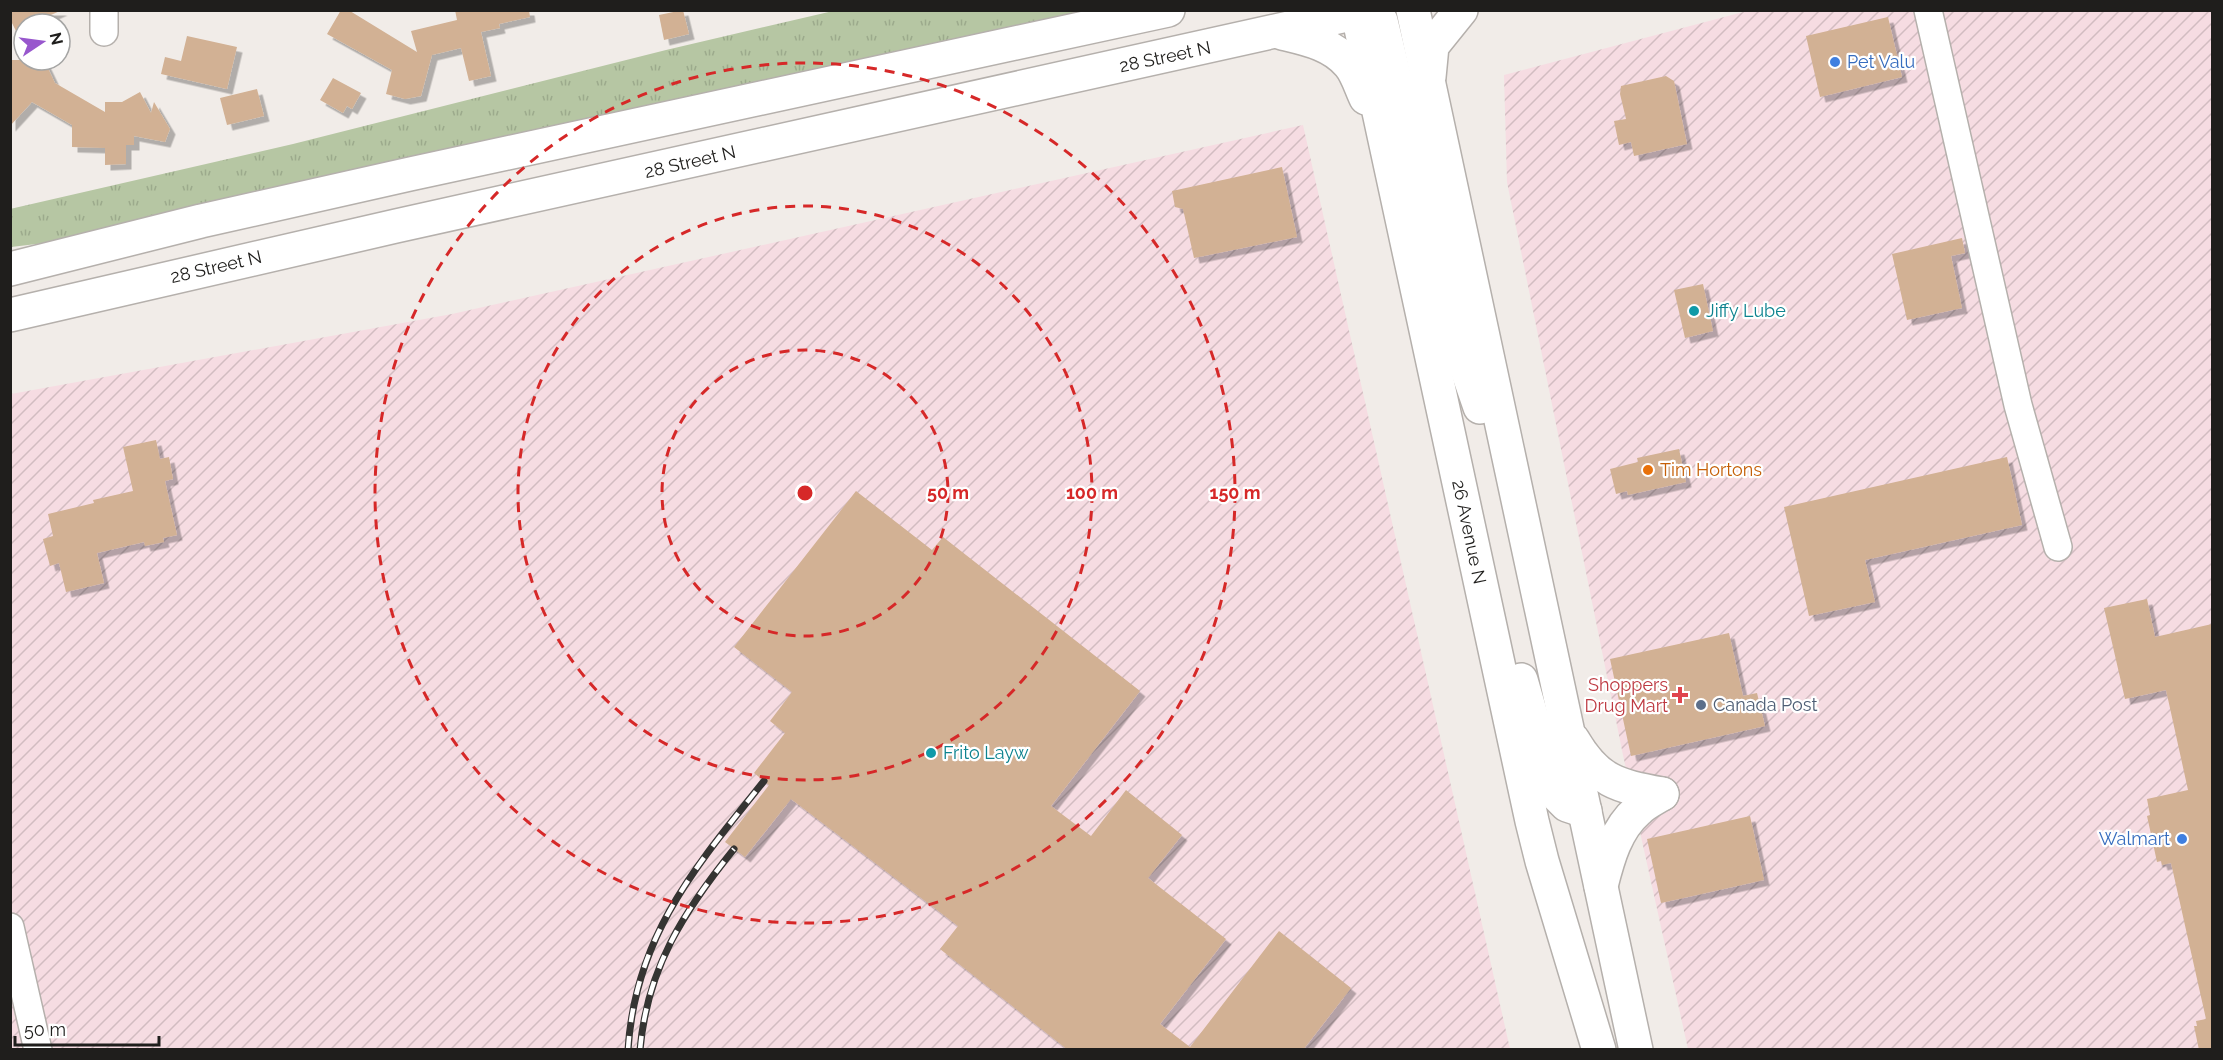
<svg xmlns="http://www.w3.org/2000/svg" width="2223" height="1060" font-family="Raleway,sans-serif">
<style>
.industrial{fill:url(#industrial-furrows)}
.grass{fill:url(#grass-tufts)}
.building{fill:#d2b194;filter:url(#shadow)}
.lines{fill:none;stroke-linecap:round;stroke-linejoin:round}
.minor-casing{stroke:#b5b0ac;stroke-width:30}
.major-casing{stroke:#b5b0ac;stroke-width:36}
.minor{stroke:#fff;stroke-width:27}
.major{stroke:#fff;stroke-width:33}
.rail-casing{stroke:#353432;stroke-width:7}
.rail{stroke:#fff;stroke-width:4.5;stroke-dasharray:14;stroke-linecap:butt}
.ring{fill:none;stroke:#d62828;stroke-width:3;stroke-dasharray:10 8}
.shop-dot{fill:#3f7fe0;stroke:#fff;stroke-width:2}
.culture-dot{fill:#0f9aa8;stroke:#fff;stroke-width:2}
.food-dot{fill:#e8710a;stroke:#fff;stroke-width:2}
.health-dot{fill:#e0444e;stroke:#fff;stroke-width:2}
.service-dot{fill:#5c6f8a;stroke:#fff;stroke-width:2}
.labels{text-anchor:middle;stroke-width:4.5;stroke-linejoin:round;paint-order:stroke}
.street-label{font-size:18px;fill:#1f1e1c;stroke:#fff}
.shop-label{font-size:18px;fill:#366cbe;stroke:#fff;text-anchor:start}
.culture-label{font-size:18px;fill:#0d838f;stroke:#fff;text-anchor:start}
.food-label{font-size:18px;fill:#c56008;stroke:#fff;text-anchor:start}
.health-label{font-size:18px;fill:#be3a42;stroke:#fff;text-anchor:end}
.service-label{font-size:18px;fill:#4e5e75;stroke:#fff;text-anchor:start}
.centre{fill:#d62828;stroke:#fff;stroke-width:3}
.ring-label{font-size:18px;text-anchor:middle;font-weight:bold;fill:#d62828;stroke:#fff;stroke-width:4.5;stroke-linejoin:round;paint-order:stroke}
</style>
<defs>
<pattern id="industrial-furrows" width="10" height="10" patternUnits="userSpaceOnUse" patternTransform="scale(1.5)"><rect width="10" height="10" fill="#f6dce2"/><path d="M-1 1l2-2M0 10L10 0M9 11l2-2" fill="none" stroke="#d2bcc1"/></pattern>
<pattern id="grass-tufts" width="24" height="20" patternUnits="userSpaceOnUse" patternTransform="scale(1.5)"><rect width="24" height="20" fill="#b6c6a3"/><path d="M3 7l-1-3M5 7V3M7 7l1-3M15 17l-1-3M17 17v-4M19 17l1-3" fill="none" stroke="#9caa8c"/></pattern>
<filter id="shadow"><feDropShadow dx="5.5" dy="5.5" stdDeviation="0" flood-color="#0004"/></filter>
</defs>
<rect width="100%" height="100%" fill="#f1ece8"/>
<g class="industrial">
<path d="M 1747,11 L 2212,11 L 2212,1049 L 1688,1049 L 1623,755 L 1507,182 L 1504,75 Z"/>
<path d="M 1303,125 L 1510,1049 L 11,1050 L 11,394 L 452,314 Z"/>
</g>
<path class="grass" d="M 833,11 L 1100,11 L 45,243 L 11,247 L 10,209 L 293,144 L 666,50 Z"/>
<g class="building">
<path d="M 10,10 L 62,10 L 31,24 L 24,24 L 24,27 L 16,31 L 10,19 Z"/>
<path d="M 341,10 L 350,11 L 417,52 L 411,31 L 457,20 L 455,10 L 529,10 L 530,17 L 499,24 L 500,28 L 481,32 L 491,76 L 469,81 L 461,48 L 432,55 L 421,96 L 405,99 L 386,94 L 392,70 L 327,34 Z"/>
<path d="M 683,10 L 689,34 L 664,40 L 659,15 Z"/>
<path d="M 1888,17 L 1902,77 L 1820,97 L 1806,36 Z"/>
<path d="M 187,36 L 237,47 L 227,89 L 161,74 L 165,57 L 181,61 Z"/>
<path d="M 10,60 L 44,60 L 55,83 L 105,112 L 105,102 L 122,102 L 140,92 L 151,113 L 154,102 L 170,129 L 165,142 L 134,136 L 134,145 L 126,145 L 126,164 L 105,165 L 105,148 L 72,147 L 72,125 L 32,102 L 10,126 Z"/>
<path d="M 1666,76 L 1674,81 L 1687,144 L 1634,156 L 1631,142 L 1619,145 L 1614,121 L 1626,119 L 1620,94 L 1621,86 Z"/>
<path d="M 333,78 L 361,93 L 352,109 L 347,106 L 343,113 L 320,100 Z"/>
<path d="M 257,89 L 264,116 L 227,125 L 220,98 Z"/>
<path d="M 1282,167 L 1297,237 L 1194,258 L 1183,209 L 1175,207 L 1172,191 Z"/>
<path d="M 1962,238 L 1965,253 L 1951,256 L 1962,308 L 1907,320 L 1892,254 Z"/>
<path d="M 1703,284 L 1713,331 L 1685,338 L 1674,290 Z"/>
<path d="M 156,440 L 160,459 L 169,457 L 173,479 L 165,481 L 177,535 L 163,538 L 164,542 L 145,546 L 144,542 L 97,553 L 104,583 L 66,592 L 59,563 L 50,566 L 43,539 L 53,536 L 48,514 L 94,503 L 93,500 L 133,491 L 123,447 Z"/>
<path d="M 1679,449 L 1686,482 L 1628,495 L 1627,491 L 1616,494 L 1610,469 L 1638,462 L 1637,458 Z"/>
<path d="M 2007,457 L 2022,525 L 1865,560 L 1875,602 L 1809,616 L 1784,507 Z"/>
<path d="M 856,491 L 932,550 L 943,537 L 1140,691 L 1051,806 L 1091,836 L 1126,790 L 1182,835 L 1148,878 L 1226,939 L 1160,1024 L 1190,1047 L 1279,931 L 1351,988 L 1303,1050 L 1068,1050 L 940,949 L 958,926 L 791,799 L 745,857 L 725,842 L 769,785 L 754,773 L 785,733 L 770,721 L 792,692 L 734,647 Z"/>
<path d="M 2147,599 L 2155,637 L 2212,624 L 2212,1050 L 2199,1050 L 2194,1026 L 2197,1026 L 2196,1021 L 2206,1019 L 2171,863 L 2162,865 L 2161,861 L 2157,862 L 2147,816 L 2150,815 L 2147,799 L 2188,790 L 2166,690 L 2125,699 L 2104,608 Z"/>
<path d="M 1729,633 L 1743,696 L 1757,693 L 1765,726 L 1631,756 L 1610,659 Z"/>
<path d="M 1750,816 L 1764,880 L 1661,903 L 1647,839 Z"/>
</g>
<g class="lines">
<defs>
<g id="minor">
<path d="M 1928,10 L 2018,405 L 2058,547"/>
<path d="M 104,32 L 104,10"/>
<path d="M 10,927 L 38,1050"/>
</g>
<g id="major">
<path d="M 1357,10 L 1532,821 L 1542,861 L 1599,1050"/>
<path d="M 1413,10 L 1636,1050"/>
<path d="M 1381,21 L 1461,352 L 1480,407"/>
<path d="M 1282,33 C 1307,39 1332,44 1349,64 C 1357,73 1361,88 1366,98"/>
<path d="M 1429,77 L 1432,46 L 1461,10"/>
<path d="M 10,269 L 201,221 L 410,174 L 1168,10"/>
<path d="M 10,315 L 396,226 L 1370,10"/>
<path d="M 1521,680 L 1553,791 L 1567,805 L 1585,811"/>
<path d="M 1573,740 C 1597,781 1617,786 1662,794"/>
<path d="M 1601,886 C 1608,858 1616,829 1638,810 C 1645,803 1654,799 1662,794"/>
</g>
</defs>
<use href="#minor" class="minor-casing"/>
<use href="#major" class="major-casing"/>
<use href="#minor" class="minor"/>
<use href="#major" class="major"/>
<defs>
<g id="rail">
<path d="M 628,1050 C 635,936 696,866 764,781"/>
<path d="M 640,1050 C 647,968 684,911 734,849"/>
</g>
</defs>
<use href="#rail" class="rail-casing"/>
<use href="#rail" class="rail"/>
</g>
<g class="ring">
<circle cx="805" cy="493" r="143"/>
<circle cx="805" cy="493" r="287"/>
<circle cx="805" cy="493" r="430"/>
</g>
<g class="shop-dot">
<circle cx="1835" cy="62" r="6"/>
<circle cx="2182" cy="839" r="6"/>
</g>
<g class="culture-dot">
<circle cx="1694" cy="311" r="6"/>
<circle cx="931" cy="753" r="6"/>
</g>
<circle class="food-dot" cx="1648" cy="470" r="6"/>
<path class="health-dot" d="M1677 686h6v6h6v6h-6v6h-6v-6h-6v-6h6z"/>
<circle class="service-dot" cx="1701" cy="705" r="6"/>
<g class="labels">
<g class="street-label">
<text transform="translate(1165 57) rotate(-12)" y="6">28 Street N</text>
<text transform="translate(690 162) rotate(-13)" y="6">28 Street N</text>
<text transform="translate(216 267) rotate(-13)" y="6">28 Street N</text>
<text transform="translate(1469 532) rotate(78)" y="6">26 Avenue N</text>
</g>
<g class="shop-label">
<text x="1847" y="68">Pet Valu</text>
<text x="2170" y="845" text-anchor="end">Walmart</text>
</g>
<g class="culture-label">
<text x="1706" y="317">Jiffy Lube</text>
<text x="943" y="759">Frito Layw</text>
</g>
<g class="food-label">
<text x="1660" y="476">Tim Hortons</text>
</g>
<g class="health-label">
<text x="1668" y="691">Shoppers<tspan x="1668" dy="21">Drug Mart</tspan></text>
</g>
<g class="service-label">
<text x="1713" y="711">Canada Post</text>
</g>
</g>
<circle cx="805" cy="493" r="9" class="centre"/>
<g class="ring-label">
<text x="948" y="499">50 m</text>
<text x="1092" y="499">100 m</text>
<text x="1235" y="499">150 m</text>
</g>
<rect width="2223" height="1060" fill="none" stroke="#1f1e1c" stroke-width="24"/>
<g transform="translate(42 42) rotate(77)"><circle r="28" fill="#ffffff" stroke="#a5a5a4" stroke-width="1.5"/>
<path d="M0-4.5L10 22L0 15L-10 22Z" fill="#9857cd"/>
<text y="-9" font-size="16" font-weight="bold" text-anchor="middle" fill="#1f1e1c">N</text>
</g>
<path d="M15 1036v9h144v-9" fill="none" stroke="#1f1e1c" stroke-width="3"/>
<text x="24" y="1036" font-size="18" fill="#1f1e1c" stroke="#ffffff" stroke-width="4.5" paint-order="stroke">50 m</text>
</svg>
